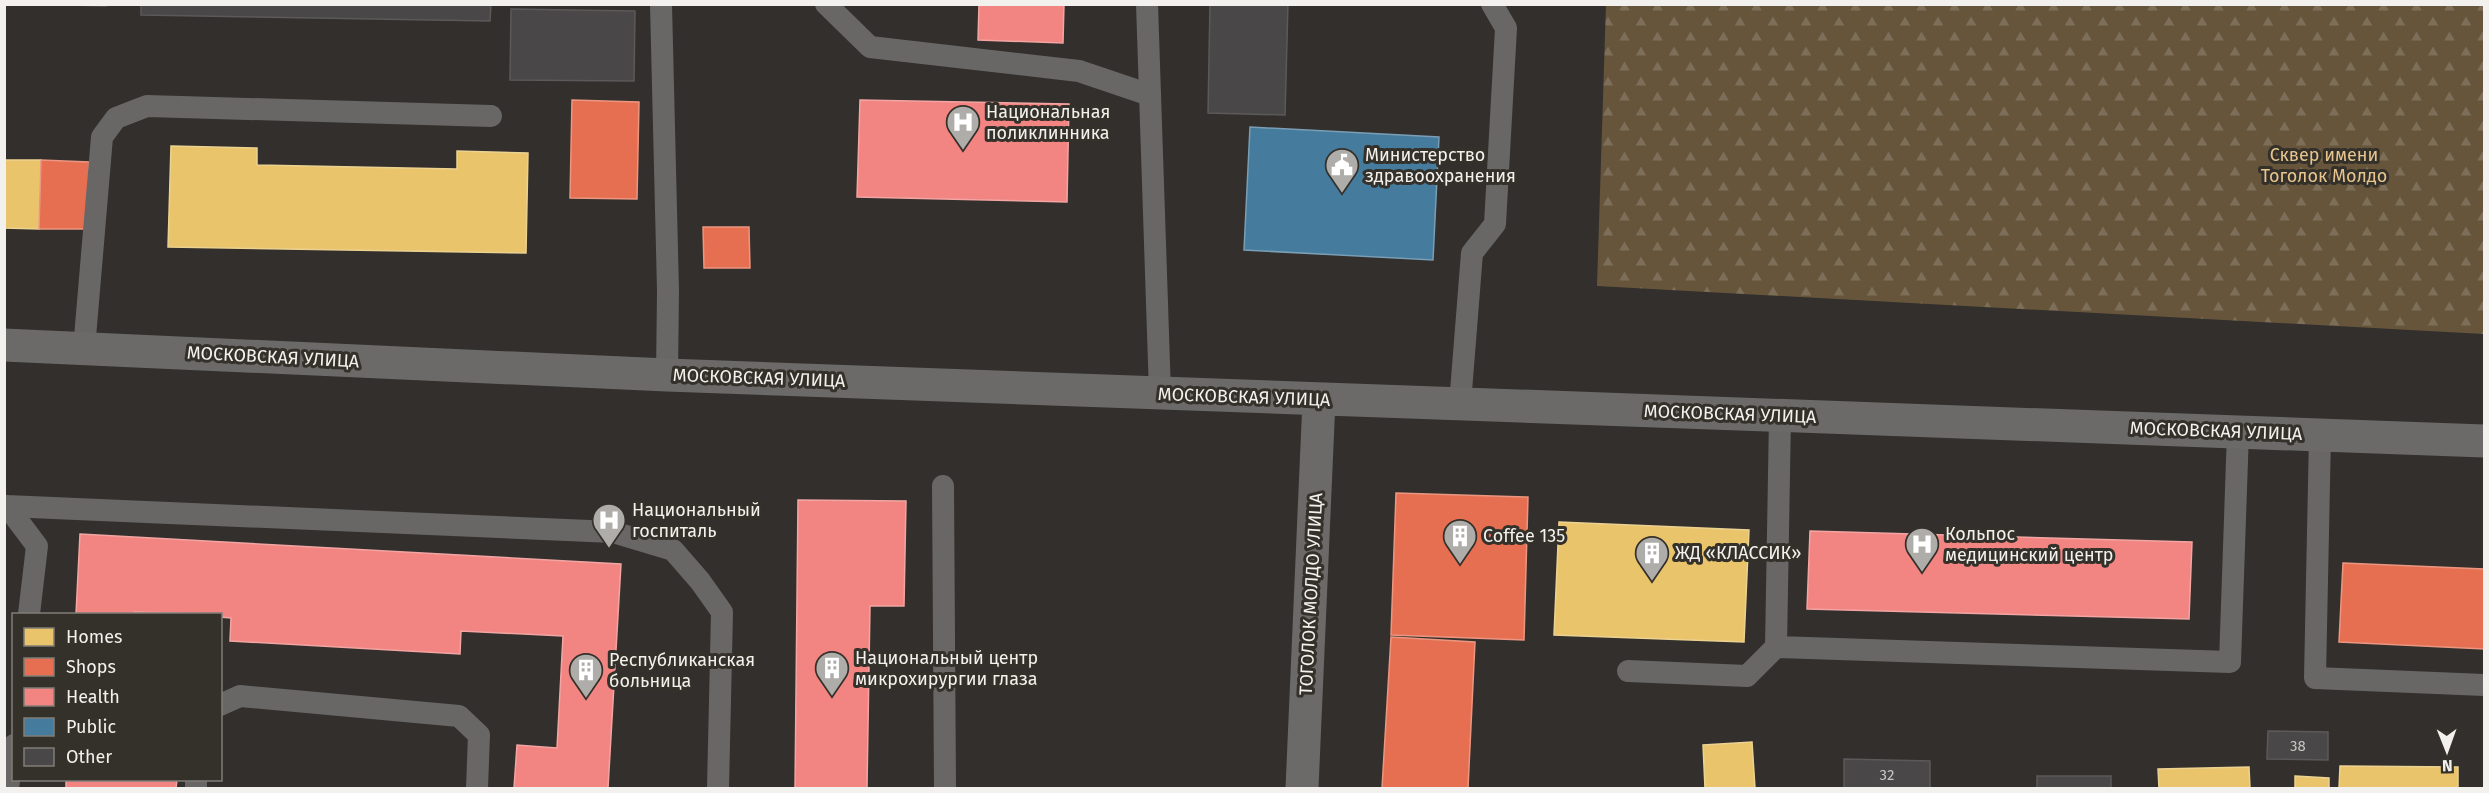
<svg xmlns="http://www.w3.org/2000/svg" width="2489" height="793" viewBox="0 0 2489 793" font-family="'Fira Sans',sans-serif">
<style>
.forest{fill:url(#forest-firs)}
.homes{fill:#e9c46a;stroke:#ecd291;stroke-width:1.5}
.shops{fill:#e76f51;stroke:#eb9680;stroke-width:1.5}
.health{fill:#f28482;stroke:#f2a5a2;stroke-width:1.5}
.public{fill:#457b9d;stroke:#799eb5;stroke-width:1.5}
.building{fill:#494747;stroke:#5c595a;stroke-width:1.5}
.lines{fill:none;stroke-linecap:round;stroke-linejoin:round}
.lane{stroke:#686766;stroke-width:22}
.secondary{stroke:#6b6a68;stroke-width:33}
.labels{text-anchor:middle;stroke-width:6;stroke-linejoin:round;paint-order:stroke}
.number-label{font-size:15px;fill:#c8c6c4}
.poi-label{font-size:18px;fill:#f3f1ed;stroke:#34302a;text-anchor:start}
.park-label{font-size:18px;fill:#e7c48e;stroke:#34302a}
.street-label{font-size:18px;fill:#f3f1ed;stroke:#34302a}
</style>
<defs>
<pattern id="forest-firs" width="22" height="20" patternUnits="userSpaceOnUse" patternTransform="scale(1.5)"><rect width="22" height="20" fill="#66553b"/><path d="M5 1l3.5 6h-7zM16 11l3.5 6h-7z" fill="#7c6e58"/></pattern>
</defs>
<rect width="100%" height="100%" fill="#322f2c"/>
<path class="forest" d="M1606 4 2484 5V334L1597 286Z"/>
<path class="homes" d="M171 146 257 148V165L457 169V151L528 153 526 253 168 247Z
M4 160H41L39 229 4 228Z
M1559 522 1749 530 1744 642 1554 635Z
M1752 742 1755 788H1705L1703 745Z
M2340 766 2458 767V788H2339Z
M2249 767 2250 788H2159L2158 769Z
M2295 776 2329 778V788H2295Z"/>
<path class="shops" d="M572 100 639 102 637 199 570 198Z
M41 160 89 162 87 229H39Z
M703 227H749L750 268H704Z
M1396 493 1528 497 1524 640 1391 635Z
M2343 563 2484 569V649L2339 642Z
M1391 637 1475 642 1468 788H1382Z"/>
<path class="health" d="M979 4H1064L1063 43 978 40Z
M860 100 1069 104 1067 202 857 197Z
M798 500 906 501 904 606H870L867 788H795Z
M1810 531 2192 542 2189 619 1807 609Z
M80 534 621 564 608 788H514L517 745 557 748 563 636 461 631 460 654 230 641 231 618 220 617V614L134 612V614H76Z
M66 780H177L176 788H66Z"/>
<path class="public" d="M1250 127 1439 137 1433 260 1244 250Z"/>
<path class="building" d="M29 4H106V6Z
M141 4H491L490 21 141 15Z
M1210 4H1288L1285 115 1208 113Z
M511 9 635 11 634 81 510 80Z
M2268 731 2328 732V760L2267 759Z
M1844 759 1930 761V788H1844Z
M2037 776H2111V788H2037Z"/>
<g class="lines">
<path class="lane" d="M661 4 668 291 667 375
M826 4 870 47 1079 71 1150 95
M1147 4 1160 393
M84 349 102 137 116 118 147 106 491 116
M1460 404 1472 253 1495 224 1506 28 1492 4
M2320 435 2315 678 2484 685
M943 486 945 788
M7 506 613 532 673 550 700 581 722 612 718 788
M7 506 37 546 29 614
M1776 647 2230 662 2238 432
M1628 671 1747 676 1776 647 1780 417
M220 705 240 696 459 716 479 735 477 788
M8 788 14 745
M196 788V780"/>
<path class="secondary" d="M4 345 667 375 2484 441
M1302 788 1319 400"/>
</g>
<defs>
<g id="hospital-pin" transform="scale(1.725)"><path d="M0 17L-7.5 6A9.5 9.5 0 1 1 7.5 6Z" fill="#afada9" stroke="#34302a"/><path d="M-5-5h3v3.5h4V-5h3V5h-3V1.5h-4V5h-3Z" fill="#fff"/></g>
<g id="civic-pin" transform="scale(1.725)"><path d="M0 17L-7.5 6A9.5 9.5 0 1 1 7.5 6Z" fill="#afada9" stroke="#34302a"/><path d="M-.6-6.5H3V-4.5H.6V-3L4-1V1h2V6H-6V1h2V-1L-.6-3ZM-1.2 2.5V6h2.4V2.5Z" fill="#fff"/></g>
<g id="building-pin" transform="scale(1.725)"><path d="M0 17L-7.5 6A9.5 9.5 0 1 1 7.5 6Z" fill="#afada9" stroke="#34302a"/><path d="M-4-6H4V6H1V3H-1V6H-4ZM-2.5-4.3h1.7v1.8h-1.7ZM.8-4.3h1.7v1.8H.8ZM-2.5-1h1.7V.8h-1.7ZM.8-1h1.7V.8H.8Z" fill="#fff"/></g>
</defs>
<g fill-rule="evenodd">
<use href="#hospital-pin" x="963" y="122"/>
<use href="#civic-pin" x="1342" y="165"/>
<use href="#hospital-pin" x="609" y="520"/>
<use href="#building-pin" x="1460" y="536"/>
<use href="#hospital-pin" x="1922" y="544"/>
<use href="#building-pin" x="1652" y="553"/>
<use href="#building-pin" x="832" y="668"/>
<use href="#building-pin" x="586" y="670"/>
</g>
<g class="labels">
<g class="number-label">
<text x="2298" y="751">38</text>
<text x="1887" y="780">32</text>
</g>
<g class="poi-label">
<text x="986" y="118">Национальная<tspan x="986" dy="21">поликлинника</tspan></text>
<text x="1365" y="161">Министерство<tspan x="1365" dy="21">здравоохранения</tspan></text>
<text x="632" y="516">Национальный<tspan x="632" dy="21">госпиталь</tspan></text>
<text x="1945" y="540">Кольпос<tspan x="1945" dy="21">медицинский центр</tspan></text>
<text x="1483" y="542">Coffee 135</text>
<text x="1675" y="559">ЖД «КЛАССИК»</text>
<text x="855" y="664">Национальный центр<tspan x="855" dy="21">микрохирургии глаза</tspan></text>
<text x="609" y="666">Республиканская<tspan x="609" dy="21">больница</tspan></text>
</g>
<g class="park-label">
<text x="2324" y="161">Сквер имени<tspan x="2324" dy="21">Тоголок Молдо</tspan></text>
</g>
<g class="street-label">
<text transform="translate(273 357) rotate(3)" y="6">МОСКОВСКАЯ УЛИЦА</text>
<text transform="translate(759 378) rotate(2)" y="6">МОСКОВСКАЯ УЛИЦА</text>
<text transform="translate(1244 397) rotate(2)" y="6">МОСКОВСКАЯ УЛИЦА</text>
<text transform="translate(1730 414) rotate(2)" y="6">МОСКОВСКАЯ УЛИЦА</text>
<text transform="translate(2216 431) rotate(2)" y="6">МОСКОВСКАЯ УЛИЦА</text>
<text transform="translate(1311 594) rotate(-87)" y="6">ТОГОЛОК МОЛДО УЛИЦА</text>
</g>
</g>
<rect width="2489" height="793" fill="none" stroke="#f3f1ed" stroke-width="12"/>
<rect x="12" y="613" width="210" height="168" fill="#34302a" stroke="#807d78" stroke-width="1.5"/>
<rect x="24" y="628" width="30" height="18" fill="#e9c46a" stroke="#807d78" stroke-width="1.5"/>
<text x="66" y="643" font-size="18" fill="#f3f1ed">Homes</text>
<rect x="24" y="658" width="30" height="18" fill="#e76f51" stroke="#807d78" stroke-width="1.5"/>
<text x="66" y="673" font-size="18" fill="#f3f1ed">Shops</text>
<rect x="24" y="688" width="30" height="18" fill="#f28482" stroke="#807d78" stroke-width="1.5"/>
<text x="66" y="703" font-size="18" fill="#f3f1ed">Health</text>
<rect x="24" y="718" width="30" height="18" fill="#457b9d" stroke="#807d78" stroke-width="1.5"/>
<text x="66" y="733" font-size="18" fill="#f3f1ed">Public</text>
<rect x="24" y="748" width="30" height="18" fill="#494747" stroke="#807d78" stroke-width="1.5"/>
<text x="66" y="763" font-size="18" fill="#f3f1ed">Other</text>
<g transform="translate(2447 751) rotate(179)" stroke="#34302a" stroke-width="4.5" paint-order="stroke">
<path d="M0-4.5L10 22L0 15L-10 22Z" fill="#f3f1ed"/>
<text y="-9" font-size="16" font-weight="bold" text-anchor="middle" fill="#f3f1ed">N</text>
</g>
</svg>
